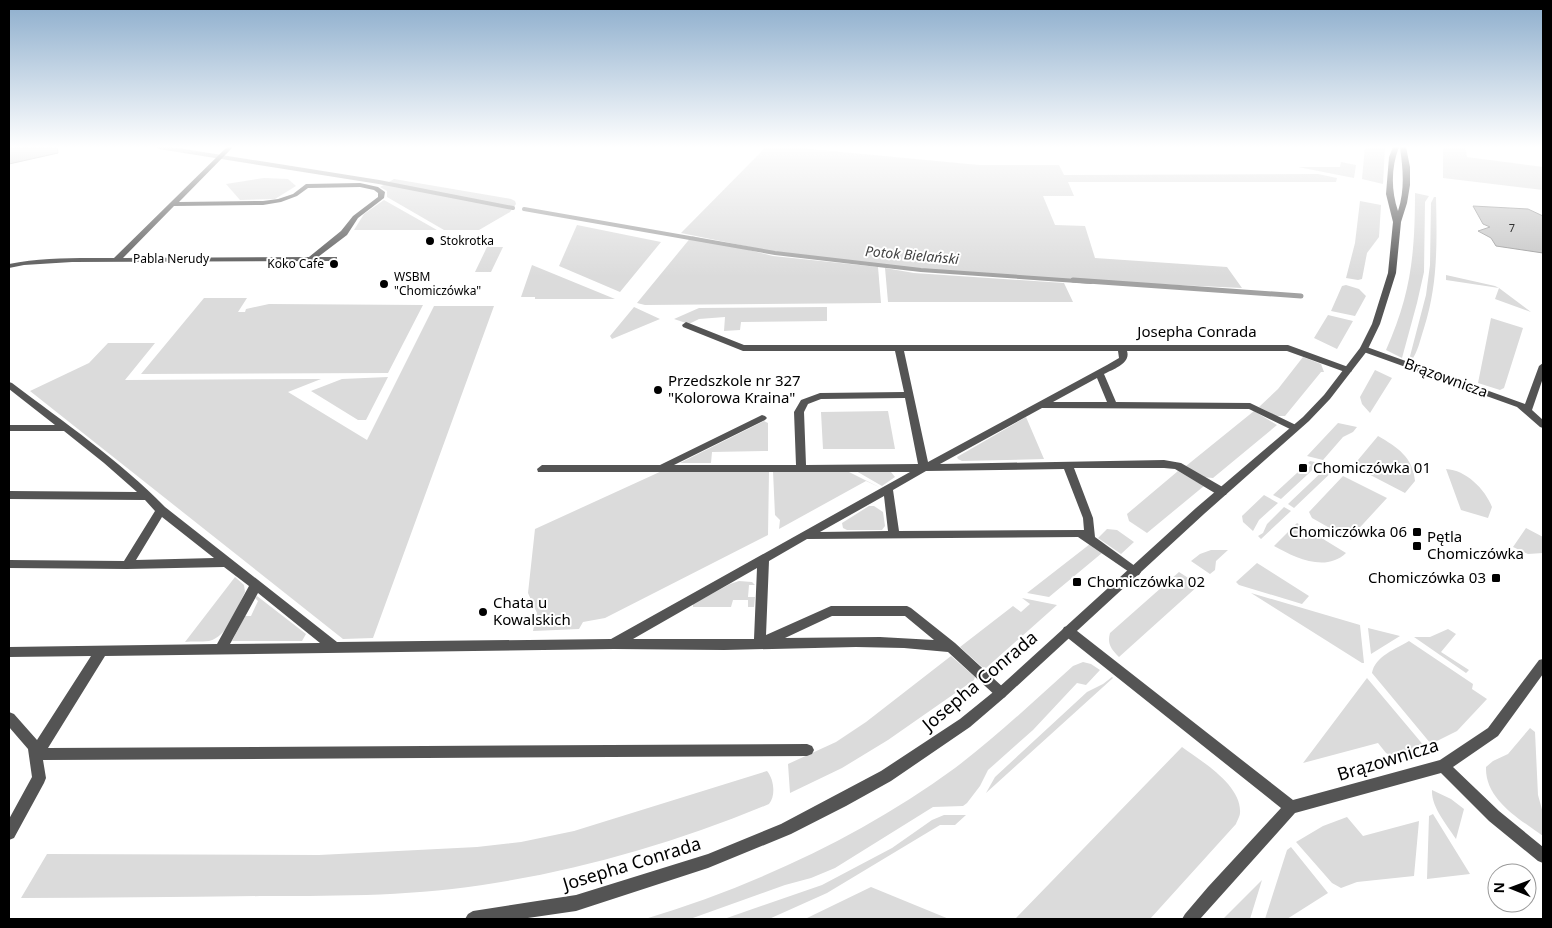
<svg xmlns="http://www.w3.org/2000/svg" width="1552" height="928" viewBox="0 0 1552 928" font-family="'Noto Sans',sans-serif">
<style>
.green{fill:#dbdbdb}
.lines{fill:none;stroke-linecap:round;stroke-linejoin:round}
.stream-far1{stroke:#a2a2a2;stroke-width:4}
.stream{stroke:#a2a2a2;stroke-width:5}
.building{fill:#c4c4c4;stroke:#989898}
.minor{fill:#545454;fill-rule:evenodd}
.tertiary{fill:#545454;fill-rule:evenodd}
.poi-dot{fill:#000;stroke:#fff;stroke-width:2}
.labels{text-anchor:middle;stroke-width:4;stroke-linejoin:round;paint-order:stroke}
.far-number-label{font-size:11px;fill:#313131}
.far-poi-label{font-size:12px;fill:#000;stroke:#fff;text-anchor:start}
.far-street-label{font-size:12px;fill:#000;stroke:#fff}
.far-water-label{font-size:14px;font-style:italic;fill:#434343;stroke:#fff}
.street-label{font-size:15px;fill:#000;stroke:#fff}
.poi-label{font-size:15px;fill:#000;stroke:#fff;text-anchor:start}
.near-street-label{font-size:18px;fill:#000;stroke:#fff}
</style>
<rect width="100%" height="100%" fill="#fff"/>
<path class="green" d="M766 147H789L979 165H1059L1064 175 1318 174 1337 178 1336 182H1068L1074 196H1043L1055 225 1085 226 1095 258 1227 267 1242 288 1069 280 937 271 770 251 681 233Z
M1365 147H1385L1383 184 1362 179Z
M1443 147H1465L1467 157 1543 167V190L1443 178Z
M1341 162 1356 165 1354 178 1298 167H1340Z
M264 178 288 179 296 186 275 199 240 200 226 184Z
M394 179 511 199 515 201 516 204 510 212 479 230H444L387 197V191L380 187Z
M1415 193 1429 196 1425 202 1424 272 1417 303 1402 358 1386 350C1411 294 1415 254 1415 193Z
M1434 197H1436C1437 243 1438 285 1424 328 1420 340 1418 352 1411 361L1409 360 1426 295 1430 265 1431 203Z
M384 200 437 230H354L364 214Z
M1360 201 1381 205 1379 237 1367 253 1362 279 1358 280 1346 278 1355 243Z
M577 225 661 242 620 292 559 266Z
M692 236 773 256 878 267 881 303 645 305 637 303Z
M487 247H503L491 272H475Z
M532 265 615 299H535V297H521Z
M885 268 914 273 1064 283 1073 302H888Z
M1446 275 1495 286 1499 288 1531 312 1495 299 1499 288 1446 280Z
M1346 285 1359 289 1366 296 1355 316 1331 311 1342 286Z
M204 298H247L238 312H245L246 309 269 304 423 305 388 373 141 374Z
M434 306H494L373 638 343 639 30 391 89 363 108 343H155L125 380 321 379 288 392 367 440Z
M634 307 660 319 612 339 610 336Z
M827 307V321L741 322 740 330 724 331 725 317 699 319 689 324 674 319 699 308Z
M1328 315 1353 321 1337 349 1314 338Z
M1491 318 1523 328 1504 388 1500 390 1478 383Z
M1303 357 1321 364 1324 372H1321L1285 416H1276L1259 407 1278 389Z
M1375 370 1392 378 1370 413 1362 404 1360 397Z
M388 377 366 420H358L311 391 342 379Z
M888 411 895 449H823L821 412Z
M1254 411 1277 425 1213 478 1202 477 1186 466Z
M1026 417 1044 459 962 461 958 459 957 457Z
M764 421 768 423V451L712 452 711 463H680Z
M1338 423 1357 427 1353 432 1343 437 1323 460 1307 456Z
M1378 436C1397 447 1413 457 1415 481L1405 493 1353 466Z
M1310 461 1320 463 1281 499 1273 495 1298 472 1302 474 1311 465 1308 463Z
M1329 465 1337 467 1294 508 1288 504Z
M1446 469C1466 470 1485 489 1492 507L1488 518 1461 510Z
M664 470 769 471 768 535 605 618 583 622 579 629 533 631 537 613 528 593 535 529Z
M845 470 881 488 866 481 779 529 780 520 775 515 773 471Z
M856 471 891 472 895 477 882 486Z
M1178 471 1204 486 1147 533 1129 521 1127 514Z
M1343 476 1387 498 1352 536 1351 540 1312 518 1309 512Z
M1264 495 1278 503 1259 520 1253 531 1243 522 1242 516Z
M869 506H874L883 512 885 526 882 530H847L843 528 842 523Z
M1284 507 1291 511 1261 539 1258 536 1263 533 1267 524Z
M1297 523 1346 553C1325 573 1294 557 1274 546Z
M1526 528 1543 537V553L1528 554 1513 547Z
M1107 529 1117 530 1134 542 1121 554 1098 538Z
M1090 544 1102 553 1049 597 1027 593Z
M1211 550H1228L1216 561 1215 570 1210 574 1191 561 1200 554Z
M1257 563 1309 596 1302 604 1239 585 1236 582Z
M1179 572 1199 585 1119 657C1111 649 1107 644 1110 633Z
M235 577 244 585 245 592C237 607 228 637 209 641 201 642 192 641 185 642Z
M739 581 752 582 755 585H749L748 597H755L754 607H748V600H733L731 607H693V604L730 584Z
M1251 593 1360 625 1364 663H1362Z
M257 596 306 634 302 641H232L245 616H251L258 601 255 598Z
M1022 598 1057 605 986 668 982 667 960 647 1013 606 1021 612 1030 604Z
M1368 628 1400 636 1371 654Z
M1448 629 1456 634 1441 652 1469 670 1466 673 1414 637H1430Z
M1409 641 1473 684 1472 689 1487 699 1457 731 1431 744 1372 673C1375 656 1396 649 1409 641Z
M951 656 975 677 974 680 888 740 842 768 790 793 788 764 836 742 866 722Z
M1083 662 1091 664 1100 670 1086 685 1077 683 1033 730 988 770 980 786 967 803 963 806 933 807 835 868 811 878 785 885 690 919H645C754 886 862 836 955 768 996 737 1034 701 1073 666Z
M1112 677 1113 678 986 793 995 777 1087 692 1103 684Z
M1367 678 1425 747 1392 756 1386 753 1378 743 1303 763Z
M1530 728 1535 732 1538 795 1543 813V836C1520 819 1485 800 1486 767L1493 761 1508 754Z
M1182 747C1201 761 1242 785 1240 813 1240 816 1237 821 1236 824L1150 919 1016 918Z
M767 771C774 779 776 796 769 804 680 841 589 868 495 883 419 896 342 896 266 896 184 897 103 898 21 898L47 854 319 855 477 847 521 842 574 831Z
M1432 790 1451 799 1464 809 1456 839C1447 825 1431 807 1432 790Z
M1433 814 1470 874 1427 879 1429 816Z
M944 815H966L955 825H940L827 893 769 919H724L822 885 892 848 932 820Z
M1347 817 1363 836 1419 821 1414 876 1357 882 1341 888 1332 883 1296 842 1323 826Z
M1291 847 1328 893 1287 919H1265L1287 850Z
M1262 880 1250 919H1223Z
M871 887 949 919H805Z"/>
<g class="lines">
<path class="stream-far1" d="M159 147 379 182 513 208
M524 209 775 253 921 270 1091 282"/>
<path class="stream" d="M1073 280 1301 296"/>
</g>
<path class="building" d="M9 147H57L58 153 9 164Z
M1473 206 1528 209 1543 216V253L1496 246 1491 238 1478 231 1490 227 1483 224Z"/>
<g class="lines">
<path class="minor" d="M227 147H233L179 202 263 201 278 199 293 194 306 184 360 183 378 187 385 192 384 198 358 218 347 235 318 257H337V261H334L72 262 24 265 9 268V264C43 257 79 258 114 258ZM360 187 374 190 378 193V197L353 216 341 231 309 257 123 258 174 206 263 205 281 202 297 196 308 188Z
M686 322 744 345H1288L1351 368 1352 370 1351 372H1345L1287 351H1127C1131 363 1114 369 1104 374L1116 402 1250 403 1298 426 1300 428 1295 431 1292 430 1249 409 1042 408 940 464 1164 460 1181 463 1226 489 1227 492 1226 495H1218L1175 469 1164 468H1074L1093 518 1095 537 1139 569 1141 572 1139 575 1135 576 1078 537 807 539 769 561 766 635 831 606H907L911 608 955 643 1005 689 1007 693 1005 697 1001 699 997 697 948 652 904 648 856 647 724 650 614 649 105 656 48 748 807 744 812 746 814 750 812 754 807 756 43 760 46 778 44 783 14 838 9 840V819L32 777 28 749 9 727V712L14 714 37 740 91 656 9 657V647L217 644 249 586 224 567 127 569 9 568V560L124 561 155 511 145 500 9 499V491L137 492 104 463 64 431H9V425H55L9 389V382L12 383C65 423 119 460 165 507L337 642 611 639 910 472H538L537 469 542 465H660L762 415 765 416 767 418 765 420 674 465H796L794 412 801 400 820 393 904 392 895 351H743L683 327 682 325ZM904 351H1118L1119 358 1107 365 928 462ZM1097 378 1107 402H1053ZM905 398 918 464 806 465 804 412 808 404 821 399ZM1064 469 1083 518 1084 530 899 531 893 490 926 471ZM884 496 888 531 820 532ZM162 517 214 558 136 560ZM757 568 754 639H633ZM258 593 320 643 230 644ZM832 616H905L934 640 880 637 785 638Z
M1364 346 1525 404 1539 366 1543 363V378L1532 410 1543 420V428L1540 427 1517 407 1361 351 1360 349 1361 347Z
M1068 626 1072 627 1293 800 1440 760 1488 728 1539 660 1543 659V674L1498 736 1453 767 1499 811 1543 847V863L1538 861 1489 821 1441 773 1295 813 1200 919H1182L1185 914 1208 887 1281 808 1064 635 1062 631 1064 627Z"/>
<path class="tertiary" d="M1393 147H1399C1391 167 1391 191 1398 211 1405 189 1403 170 1400 147H1406L1410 167V185L1407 203 1401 222 1396 273 1380 324 1367 351 1330 399 1309 421 1204 514 1005 697 970 727 891 781 846 806 791 834 708 868 576 911 521 919H465L468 914 473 911 576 895 708 854 781 824 881 771 960 719 997 689 1196 508 1303 417 1324 395 1360 348 1372 324 1388 273 1393 222 1386 194 1389 157Z"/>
</g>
<linearGradient id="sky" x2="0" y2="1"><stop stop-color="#8cadcc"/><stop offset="0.53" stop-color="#fff"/><stop offset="1" stop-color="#fff" stop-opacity="0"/></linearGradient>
<rect width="1552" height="277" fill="url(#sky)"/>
<g class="poi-dot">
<circle cx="430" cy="241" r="5"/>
<circle cx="334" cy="264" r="5"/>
<circle cx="384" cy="284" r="5"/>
<circle cx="658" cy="390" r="5"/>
<rect x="1298" y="463" width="10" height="10" rx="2.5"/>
<rect x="1412" y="527" width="10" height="10" rx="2.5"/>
<rect x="1412" y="541" width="10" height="10" rx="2.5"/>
<rect x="1491" y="573" width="10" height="10" rx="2.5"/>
<rect x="1072" y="577" width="10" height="10" rx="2.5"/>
<circle cx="483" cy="612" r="5"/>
</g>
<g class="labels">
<g class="far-number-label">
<text x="1512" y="232">7</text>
</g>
<g class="far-poi-label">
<text x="440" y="245">Stokrotka</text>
<text x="324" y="268" text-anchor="end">Koko Cafe</text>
<text x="394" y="281">WSBM<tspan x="394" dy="14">"Chomiczówka"</tspan></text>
</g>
<g class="far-street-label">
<text x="171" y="263">Pabla Nerudy</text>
</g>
<g class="far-water-label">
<text transform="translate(912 255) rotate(5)" y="5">Potok Bielański</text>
</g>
<g class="street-label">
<text x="1197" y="337">Josepha Conrada</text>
<text transform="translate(1446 378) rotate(20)" y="5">Brązownicza</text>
</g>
<g class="poi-label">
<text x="668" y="386">Przedszkole nr 327<tspan x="668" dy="17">"Kolorowa Kraina"</tspan></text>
<text x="1313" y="473">Chomiczówka 01</text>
<text x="1407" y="537" text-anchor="end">Chomiczówka 06</text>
<text x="1427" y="542">Pętla<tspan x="1427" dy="17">Chomiczówka</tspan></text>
<text x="1486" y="583" text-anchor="end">Chomiczówka 03</text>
<text x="1087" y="587">Chomiczówka 02</text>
<text x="493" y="608">Chata u<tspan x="493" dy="17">Kowalskich</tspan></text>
</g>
<g class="near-street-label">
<text transform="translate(980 681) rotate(-40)" y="6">Josepha Conrada</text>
<text transform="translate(1388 760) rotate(-17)" y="6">Brązownicza</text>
<text transform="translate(632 864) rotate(-17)" y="6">Josepha Conrada</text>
</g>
</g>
<rect width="1552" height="928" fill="none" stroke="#000000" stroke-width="20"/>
<g transform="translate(1512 888) rotate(271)"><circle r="24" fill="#ffffff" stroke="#999999"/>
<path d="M0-4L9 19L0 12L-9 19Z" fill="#000000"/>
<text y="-8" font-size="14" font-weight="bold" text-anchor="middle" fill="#000000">N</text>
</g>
</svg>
